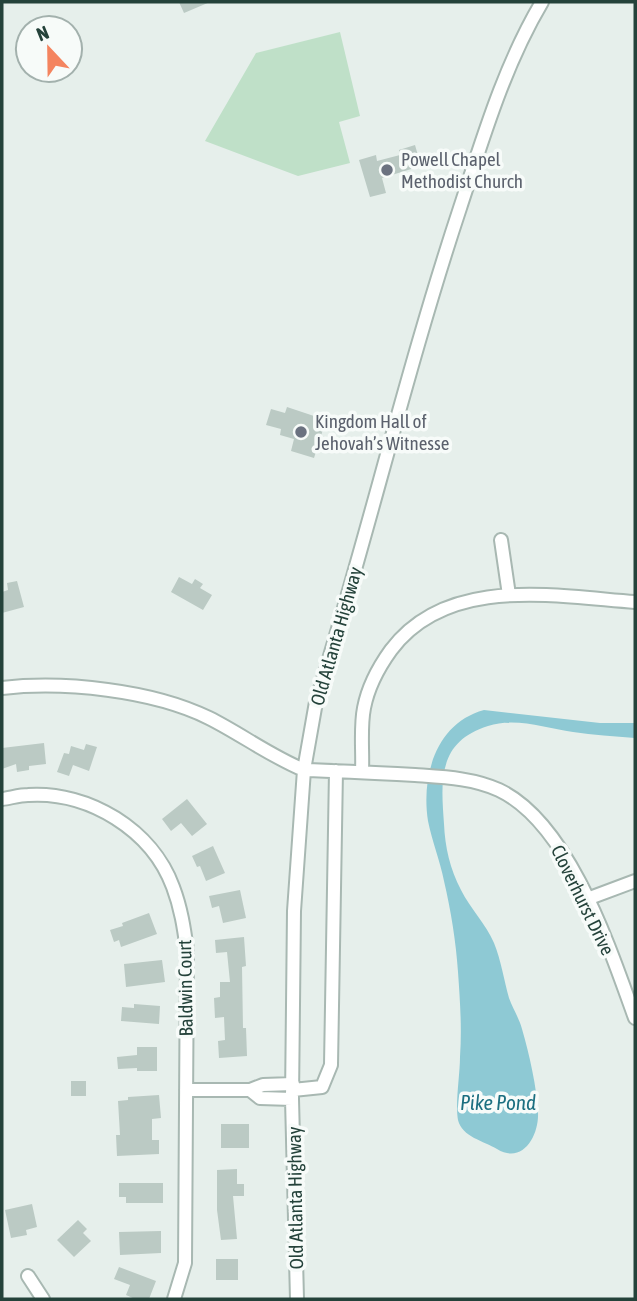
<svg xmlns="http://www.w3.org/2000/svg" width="637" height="1301" viewBox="0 0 637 1301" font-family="'Asap Condensed',sans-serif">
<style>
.green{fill:#bfe0c8}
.water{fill:#8ec9d4}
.building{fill:#bbcac4}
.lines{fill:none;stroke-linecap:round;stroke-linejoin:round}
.minor-casing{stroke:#a8b8b2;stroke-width:16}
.minor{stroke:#fff;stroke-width:12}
.worship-dot{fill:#6b7280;stroke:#f7fbf9;stroke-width:2.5}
.labels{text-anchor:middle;stroke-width:7;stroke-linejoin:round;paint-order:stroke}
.worship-label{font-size:19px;fill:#5b616d;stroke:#f7fbf9;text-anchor:start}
.street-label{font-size:19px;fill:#24423a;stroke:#f7fbf9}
.water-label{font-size:21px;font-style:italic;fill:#1c6f80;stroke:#f7fbf9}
</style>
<rect width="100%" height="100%" fill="#e6efeb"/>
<path class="green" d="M340 32 360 116 339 122 350 163 298 176 205 141 256 53Z"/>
<path class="water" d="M484 710 600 723H635V738C614 736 593 735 573 732 545 728 516 717 488 726 437 742 441 781 444 824 445 847 450 869 461 890 470 908 486 924 494 943 501 960 504 980 509 998 513 1009 519 1018 522 1029 529 1053 537 1088 538 1113 539 1135 523 1165 497 1149 484 1141 462 1137 458 1120 455 1103 460 1075 460 1057 462 1028 460 1000 458 972 456 942 451 911 444 881 440 861 432 841 428 821 421 776 436 723 484 710Z"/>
<path class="building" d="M179 2H210L184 13Z
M415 145 421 166 382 178 386 193 370 197 359 160 376 155 377 161 400 155 399 150Z
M287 407 326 420 314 458 291 451 294 439 280 435 281 429 266 425 271 409 285 413Z
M179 577 192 584 195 579 203 584 200 588 212 595 203 610 171 592Z
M17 581 24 607 2 613V592L8 590 7 583Z
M44 743 46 764 29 766V770L17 772 16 764 2 769V748Z
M86 744 97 747 89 771 73 765 69 776 57 772 64 753 69 754 71 746 84 750Z
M187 799 207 824 192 836 181 823 171 831 162 819Z
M213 846 225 873 206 881 200 866 197 867 192 856Z
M240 890 246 918 223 923 219 906 212 908 209 896Z
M149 913 157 934 121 947 119 940 114 942 110 930 123 926 122 923Z
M244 937 246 966 242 967 243 1028H246L247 1056 219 1058 218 1041 225 1040 224 1017 215 1018 214 998 220 997V982H230L227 952 216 953 215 940Z
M162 960 165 982 126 987 124 964Z
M134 1004 160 1006 159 1024 121 1021 122 1007 134 1008Z
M137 1047H157V1071H137V1068L118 1069 117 1057 137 1055Z
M71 1081H86V1096H71Z
M159 1095 161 1118 152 1119V1140H159V1154L117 1156 116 1135H120L118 1101 128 1100V1097Z
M221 1124H249V1148H221Z
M237 1169V1184H244V1196H233L237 1239 221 1240 217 1210V1170Z
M119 1183H163V1203H126V1197H119Z
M32 1204 37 1227 26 1230 27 1235 11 1238 5 1210Z
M78 1220 87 1229 83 1233 91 1241 74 1257 57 1240Z
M161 1231V1253L120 1255 119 1232Z
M216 1259H238V1280H216Z
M119 1267 156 1281 149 1299H135L126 1295 130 1285 114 1279Z"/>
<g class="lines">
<g class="minor-casing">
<path id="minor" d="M501 540 509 595
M2 688C64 681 152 690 209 718 241 734 270 756 304 770 341 771 378 773 415 775 443 777 473 778 499 790 569 823 610 949 635 1018
M362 772C363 751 360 728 364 708 368 687 378 668 391 650 447 575 554 596 635 602
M2 799C10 798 20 795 28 795 89 791 152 830 173 887 181 908 184 928 187 950L185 1263 174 1299
M587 899 635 881
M186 1090H250L263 1085 293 1084
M250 1090 260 1098 292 1099
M293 1090 322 1087 331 1065 336 771
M28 1276 43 1299
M297 1299 292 1099 294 911 304 770 316 702C367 539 406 371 460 208 483 138 504 66 542 2"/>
</g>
<use href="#minor" class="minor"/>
</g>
<g class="worship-dot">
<circle cx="387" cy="170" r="7"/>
<circle cx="301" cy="432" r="7"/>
</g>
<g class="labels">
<g class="worship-label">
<text x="401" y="166">Powell Chapel<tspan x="401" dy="22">Methodist Church</tspan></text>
<text x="315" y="428">Kingdom Hall of<tspan x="315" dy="22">Jehovah’s Witnesse</tspan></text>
</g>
<g class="street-label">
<text transform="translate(336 636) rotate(-74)" y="7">Old Atlanta Highway</text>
<text transform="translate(583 900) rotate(64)" y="7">Cloverhurst Drive</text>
<text transform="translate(185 988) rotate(-91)" y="7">Baldwin Court</text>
<text transform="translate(295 1198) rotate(-91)" y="7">Old Atlanta Highway</text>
</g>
<g class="water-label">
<text x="498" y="1110">Pike Pond</text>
</g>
</g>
<rect width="637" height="1301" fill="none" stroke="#24423a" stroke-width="7"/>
<g transform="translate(49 49) rotate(338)"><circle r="33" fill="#f7fbf9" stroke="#a3b1ad" stroke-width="2"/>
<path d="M0-5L12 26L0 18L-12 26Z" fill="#f4845f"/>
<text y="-10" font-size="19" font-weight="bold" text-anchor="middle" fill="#24423a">N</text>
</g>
</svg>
